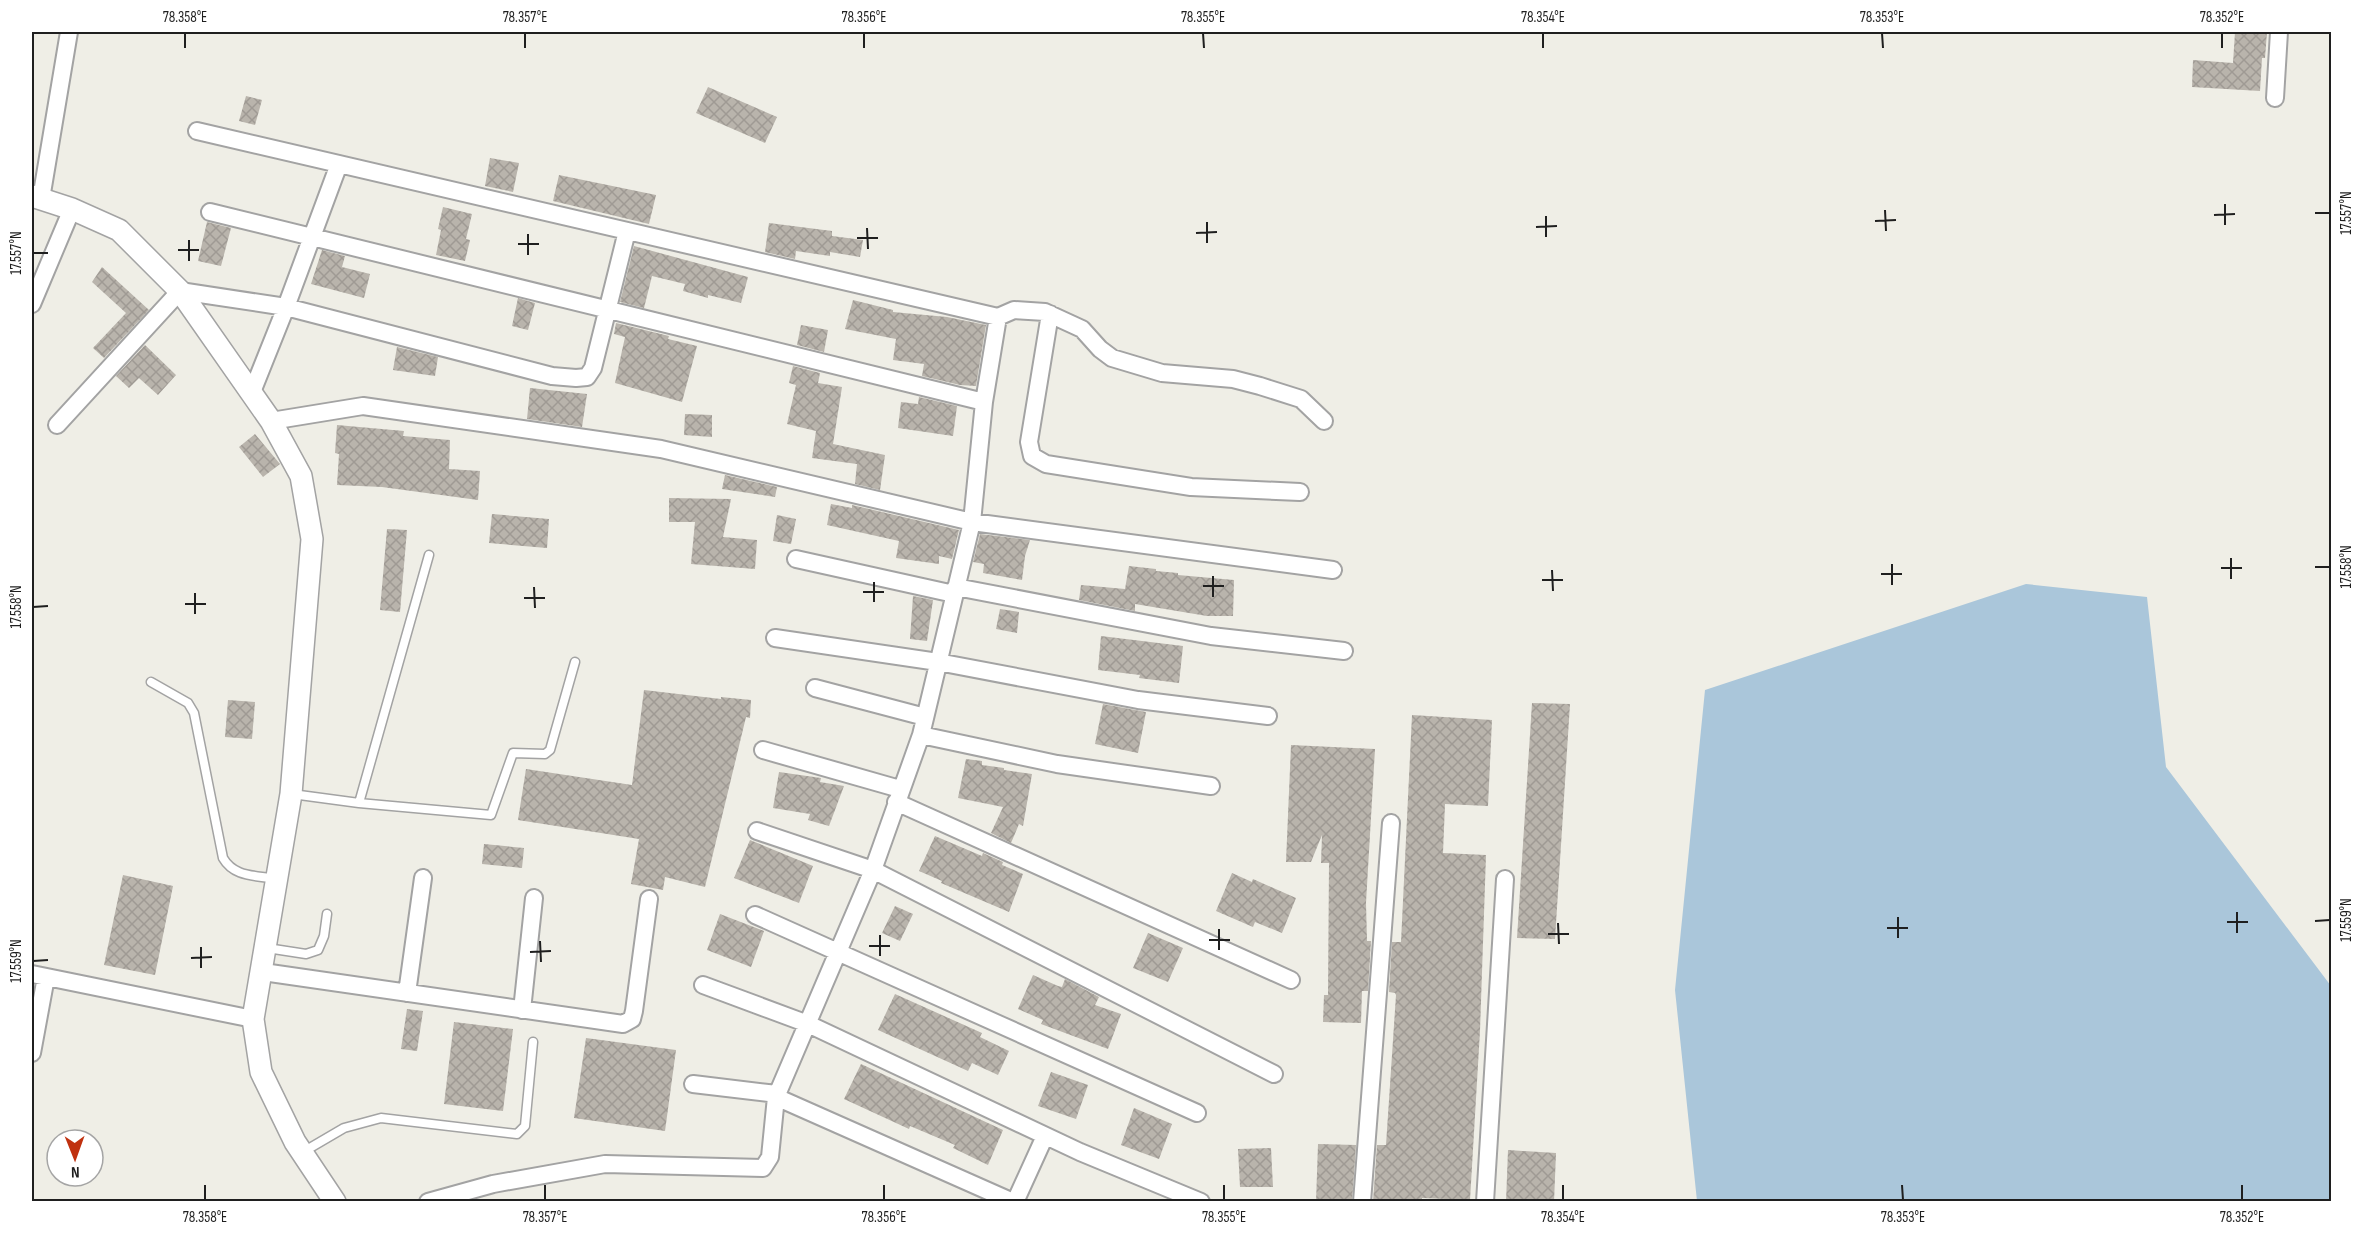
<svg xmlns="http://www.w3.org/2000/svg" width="2363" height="1233" viewBox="0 0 2363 1233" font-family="'Sofia Sans Condensed',sans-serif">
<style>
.water{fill:#aac6da}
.building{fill:url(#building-cross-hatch)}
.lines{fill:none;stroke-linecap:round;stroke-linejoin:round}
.service-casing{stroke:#a3a3a3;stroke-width:11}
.minor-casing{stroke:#a3a3a3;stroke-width:20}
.tertiary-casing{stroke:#a3a3a3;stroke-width:24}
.service{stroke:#fff;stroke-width:8}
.minor{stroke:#fff;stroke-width:16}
.tertiary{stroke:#fff;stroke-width:21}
.ticks{fill:none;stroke:#1f1f1f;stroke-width:2}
.neatline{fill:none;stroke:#1f1f1f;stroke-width:2}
.ticks-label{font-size:15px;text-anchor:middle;fill:#1f1f1f}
</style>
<defs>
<pattern id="building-cross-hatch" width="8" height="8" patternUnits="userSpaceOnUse" patternTransform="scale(1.5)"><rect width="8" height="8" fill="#b9b4ac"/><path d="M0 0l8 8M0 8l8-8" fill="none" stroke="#9f9a94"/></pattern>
</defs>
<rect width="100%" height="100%" fill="#efeee6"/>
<path class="water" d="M2026 584 2147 597 2166 767 2331 986V1201H1697L1675 990 1705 690Z"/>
<path class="building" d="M2235 32H2267L2265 58H2262L2260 91 2192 87 2193 60 2233 63Z
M708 87 777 117 765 143 696 113Z
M246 96 262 100 255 125 239 121Z
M490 158 519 163 513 192 485 186Z
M559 175 656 195 649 224 553 201Z
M443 207 472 214 466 239 470 240 465 261 436 255 441 230 438 229Z
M207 222 231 228 221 266 198 261Z
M769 223 832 231V236L863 240 860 257 830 252V256L796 251 795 259 765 252Z
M634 246 748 277 741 303 708 295V298L683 291 685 284 652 276 644 308 620 302Z
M322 250 345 256 342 267 370 274 364 298 311 284Z
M102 267 149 310 104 358 93 348 126 313 92 282Z
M518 298 535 303 528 330 512 326Z
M853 300 893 310V312L947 317 986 325 976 386 960 385 922 376 924 364 893 360 896 339 845 329Z
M616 323 669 336 668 339 697 346 682 402 615 383 625 337 614 334Z
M801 325 828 330 824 352 797 345Z
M145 345 176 375 158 395 139 378 129 388 116 376Z
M397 347 438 357 435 376 393 370Z
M793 366 820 373 818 383 842 387 833 444 885 455 880 490 855 484 857 464 812 458 816 431 787 424 796 385 789 383Z
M530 388 587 394 582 427 527 419Z
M919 397 957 406 953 436 898 428 901 402 918 404Z
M685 414 712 415V437L684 435Z
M337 425 404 431 403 436 450 440 449 469 480 471 478 500 382 487 337 485 339 454 335 453Z
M255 434 280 464 263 477 239 447Z
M725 475 777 487 775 497 722 489Z
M669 498 731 499 723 537 757 540 755 569 691 564 695 522H669Z
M831 504 852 508V505L959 530 952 559 939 556V564L896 558 899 541 827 525Z
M492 514 549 519 547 548 489 543Z
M777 515 796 519 791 544 773 541Z
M387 529 407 530 400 612 380 610Z
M980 534 1030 540 1025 556 1022 580 983 573 984 564 973 562Z
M1129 566 1156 569V571L1178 573V575L1234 580 1233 616H1207L1135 604V611L1079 600 1081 585 1125 589Z
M913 596 933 600 927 641 910 639Z
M1000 609 1019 612 1017 633 996 629Z
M1101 636 1183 646 1179 683 1139 678 1140 675 1098 670Z
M644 690 721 699V697L751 700 750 718 746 717 705 887 665 877 663 890 631 884 639 839 518 820 526 769 632 785Z
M228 700 255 702 252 739 225 737Z
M1532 703 1570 704 1555 939 1517 938Z
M1103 704 1146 712 1138 753 1095 744Z
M1412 715 1492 720 1488 806 1445 804 1443 853 1486 855 1480 1031 1470 1200 1422 1198V1202H1373L1377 1145H1386L1396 995 1395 993 1389 992 1392 942H1401Z
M1291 745 1375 749 1366 903 1367 941H1371L1368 991H1362L1361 1023 1323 1022 1324 995H1328L1329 863H1321L1322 835 1311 862H1286Z
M966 759 982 761V765L1004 768V770L1032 774 1023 826 1019 824 1011 843 991 833 1003 807 958 798Z
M779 772 821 778 820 782 844 786 829 826 808 820 810 814 773 808Z
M935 836 982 856 983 853 1003 862 1002 865 1023 874 1009 912 941 883 942 881 919 871Z
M750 840 813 866 799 903 734 878Z
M484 844 524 848 522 868 482 864Z
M1232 873 1252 882 1253 879 1296 898 1282 933 1255 922 1253 927 1216 911Z
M123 875 173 886 155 975 104 965Z
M895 906 913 914 900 941 882 933Z
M720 914 764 931 751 967 707 950Z
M1148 933 1183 948 1168 982 1133 968Z
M1033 975 1058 986 1062 987 1065 979 1099 997 1095 1005 1121 1014 1108 1049 1041 1024 1043 1020 1018 1009Z
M895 994 982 1033 980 1037 1009 1051 998 1075 972 1063 968 1071 878 1030Z
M407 1009 423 1011 417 1051 401 1049Z
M454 1022 513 1029 503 1111 444 1104Z
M586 1038 676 1050 665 1131 574 1118Z
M861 1064 1003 1130 988 1165 953 1148 955 1145 910 1126 909 1129 844 1099Z
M1051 1072 1088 1085 1076 1119 1038 1106Z
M1134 1108 1172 1124 1159 1159 1121 1145Z
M1318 1144 1356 1145 1352 1202H1316Z
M1271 1148 1273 1187H1240L1238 1149Z
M1508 1150 1556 1153 1554 1202H1506Z"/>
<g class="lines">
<g class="service-casing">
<path id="service" d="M151 682 188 703 194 713 223 858C234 877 254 875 275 879
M292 794 359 803 429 555
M359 803 491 815 513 753 545 754 550 750 575 662
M267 948 306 954 318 950 324 936 327 914
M303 1152 344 1128 381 1118 517 1134 525 1126 533 1042"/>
</g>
<g class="minor-casing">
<path id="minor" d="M2275 98 2279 32
M197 131 998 317 1014 310 1045 312 1082 329 1100 349 1112 358 1162 373 1233 379 1260 386 1301 399 1324 421
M41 199 69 32
M210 212 984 402
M32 304 72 209
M1050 314 1029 442 1032 456 1046 464 1191 487 1300 492
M252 392 286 307 339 164
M271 421 363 406 661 449 972 522 1333 570
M57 425 180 291 286 307 552 376 576 378 587 377 593 368 627 231
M796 559 954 594
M956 587 1211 636 1344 651
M775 638 938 662 1138 700 1268 716
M815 688 925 717
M921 735 1057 764 1211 786
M763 750 900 789
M896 802 1291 980
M757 831 873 870 1274 1074
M755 915 1197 1113
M263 972 623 1024 632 1019 634 1011 649 899
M32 974 253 1019
M703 985 808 1024 1080 1152 1201 1202
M407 993 423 878
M522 1010 534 898
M32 1053 46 977
M693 1084 777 1094
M776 1097 1013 1202
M428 1202 493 1184 605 1164 763 1168 770 1157 776 1097 873 870 921 735 972 522 984 402 998 317
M1015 1202 1045 1136
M1362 1202 1391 823
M1485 1202 1505 879"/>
</g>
<g class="tertiary-casing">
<path id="tertiary" d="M32 196 72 209 119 230 180 291 271 421 301 476 312 539 291 794 253 1019 261 1072 295 1142 335 1202"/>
</g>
<use href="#service" class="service"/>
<use href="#minor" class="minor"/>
<use href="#tertiary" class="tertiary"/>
</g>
<path class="ticks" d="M185 33V48M525 33V48M864 33V48M1203 33 1204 48M1543 33V48M1882 33 1883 48M2222 33V48M2225 204V225M1885 210 1886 231M2315 213H2330M2214 215 2235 214M1546 216V237M1875 221 1896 220M1207 222V243M1536 227 1557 226M867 228 868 249M1196 233 1217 232M528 234V255M857 238H878M189 240V261M518 244H539M178 250H199M33 253H48M2231 558V579M1892 564V585M2315 567H2330M2221 568H2242M1552 570 1553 591M1881 574H1902M1213 576V597M1542 580H1563M874 582V602M1203 586H1224M534 587 535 608M863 592H884M195 593V614M524 598H545M185 604H206M33 607 48 606M2237 912V933M1898 917V938M2315 921 2330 920M2227 922H2248M1558 923 1559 944M1887 928H1908M1219 929V950M1548 934H1569M880 935V956M1209 940H1230M540 941 541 962M869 946H890M201 947V968M530 952 551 951M191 958 212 957M33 961 48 960M205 1185V1200M545 1185V1200M884 1185V1200M1224 1185V1200M1563 1185V1200M1902 1185 1903 1200M2242 1185V1200"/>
<rect width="2363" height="1233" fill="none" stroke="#ffffff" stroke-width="66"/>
<g transform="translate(75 1158) rotate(179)"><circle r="28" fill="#ffffff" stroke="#a5a5a5" stroke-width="1.5"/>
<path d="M0-4.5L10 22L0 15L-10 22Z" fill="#c0310f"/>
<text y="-9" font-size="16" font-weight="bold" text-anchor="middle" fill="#1f1f1f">N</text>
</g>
<rect x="33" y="33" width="2297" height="1167" class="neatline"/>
<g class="ticks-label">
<text x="185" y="22">78.358°E</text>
<text x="525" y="22">78.357°E</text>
<text x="864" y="22">78.356°E</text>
<text x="1203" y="22">78.355°E</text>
<text x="1543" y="22">78.354°E</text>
<text x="1882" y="22">78.353°E</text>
<text x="2222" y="22">78.352°E</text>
<text transform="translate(2346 213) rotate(-90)" y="5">17.557°N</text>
<text transform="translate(16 253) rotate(-90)" y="5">17.557°N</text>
<text transform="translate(2346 567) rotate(-90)" y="5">17.558°N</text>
<text transform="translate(16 607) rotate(-90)" y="5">17.558°N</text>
<text transform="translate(2346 920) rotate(-90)" y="5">17.559°N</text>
<text transform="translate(16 961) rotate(-90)" y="5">17.559°N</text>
<text x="205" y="1222">78.358°E</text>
<text x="545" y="1222">78.357°E</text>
<text x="884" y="1222">78.356°E</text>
<text x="1224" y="1222">78.355°E</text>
<text x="1563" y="1222">78.354°E</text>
<text x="1903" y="1222">78.353°E</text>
<text x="2242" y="1222">78.352°E</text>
</g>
</svg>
